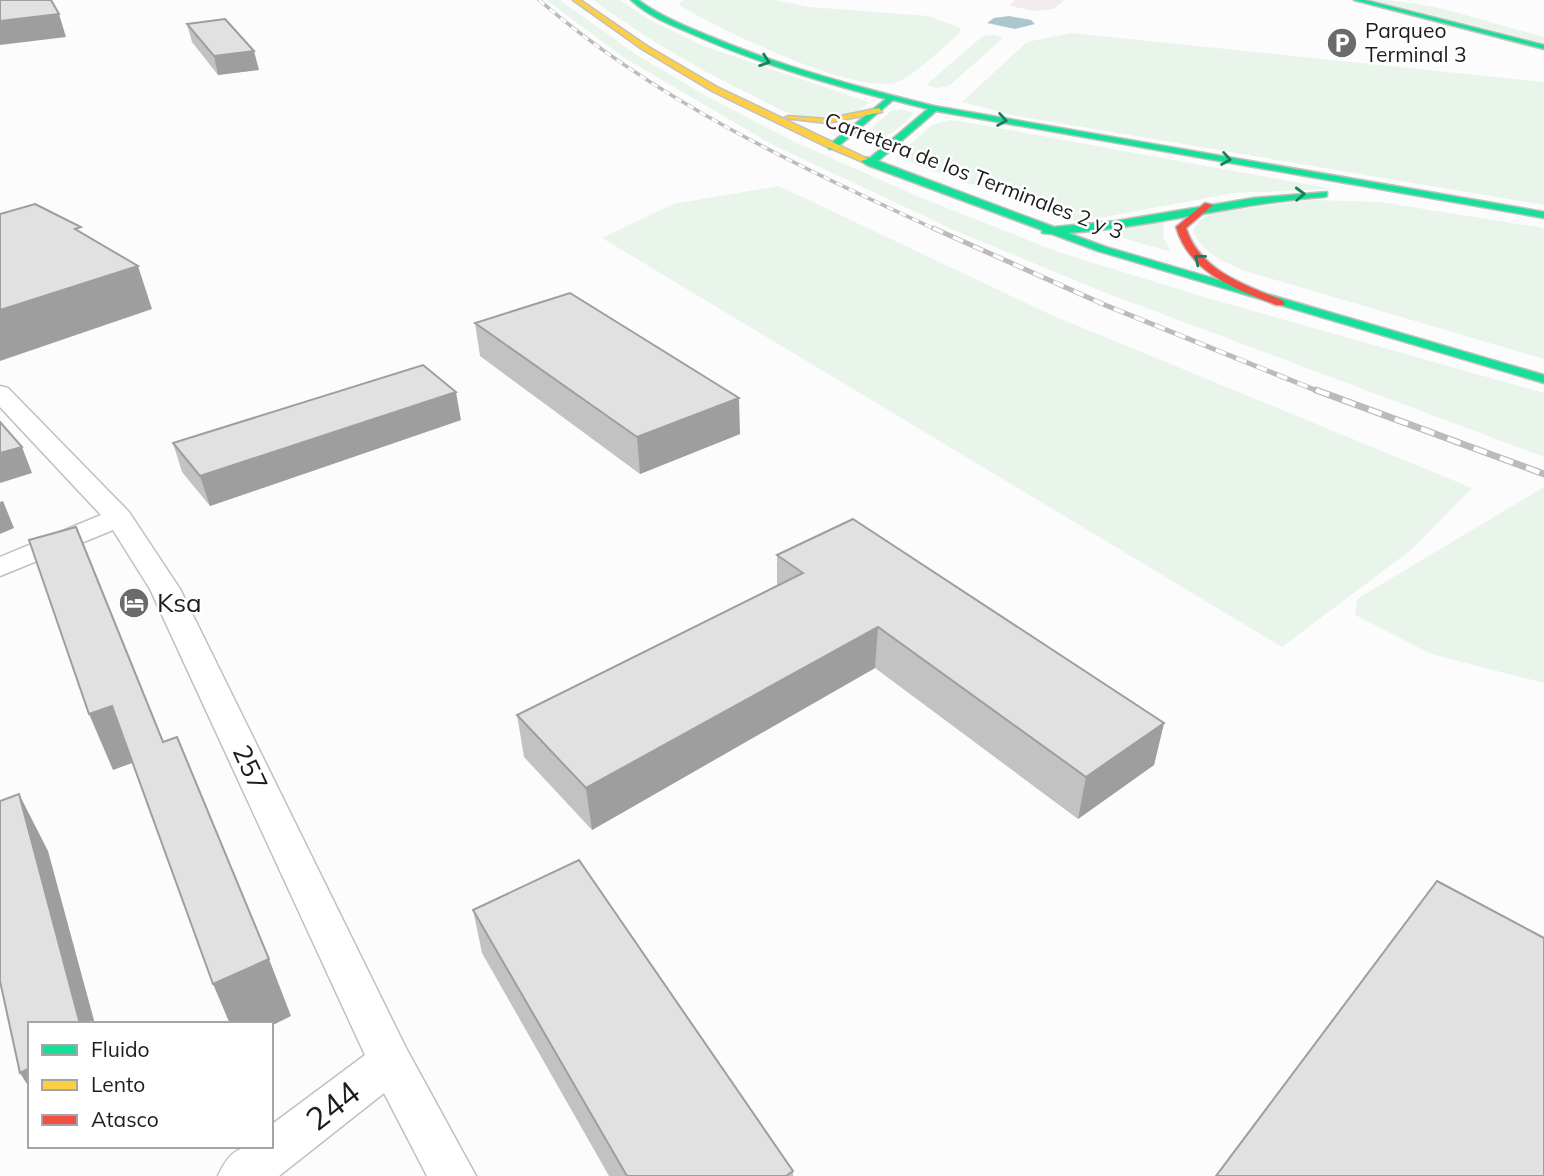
<svg xmlns="http://www.w3.org/2000/svg" width="1544" height="1176" viewBox="0 0 1544 1176" font-family="Mulish,sans-serif">
<style>
.commercial{fill:#f4ebed}
.green{fill:#e9f4eb}
.water{fill:#acc7cb}
.lines{fill:none;stroke-linecap:round;stroke-linejoin:round}
.street-casing{stroke:#c0c0c0;stroke-width:3}
.fast-casing{stroke:#c0c0c0;stroke-width:3}
.slow-casing{stroke:#c0c0c0;stroke-width:3}
.jam-casing{stroke:#c0c0c0;stroke-width:3}
.street{fill:#fff;fill-rule:evenodd}
.fast{fill:#16e098;fill-rule:evenodd}
.slow{fill:#ffcf43;fill-rule:evenodd}
.jam{fill:#f24e42;fill-rule:evenodd}
.rail-far2-casing{stroke:#bbb;stroke-width:3.5}
.rail-far1-casing{stroke:#bbb;stroke-width:5}
.rail-casing{stroke:#bbb;stroke-width:7}
.rail-far2{stroke:#fff;stroke-width:2.5;stroke-dasharray:7;stroke-linecap:butt}
.rail-far1{stroke:#fff;stroke-width:3.5;stroke-dasharray:11;stroke-linecap:butt}
.rail{stroke:#fff;stroke-width:4.5;stroke-dasharray:14;stroke-linecap:butt}
.wall{fill:#c2c2c2}
.shaded-wall{fill:#9e9e9e}
.building{fill:#e2e1e2;stroke:#9e9e9e;stroke-width:2}
.oneway{stroke:#1a7e5b}
.labels{text-anchor:middle;stroke-width:5;stroke-linejoin:round;paint-order:stroke}
.far-poi-label{font-size:21px;fill:#1d1d1e;stroke:#fff;text-anchor:start}
.far-street-label{font-size:21px;fill:#1d1d1e;stroke:#fff}
.poi-label{font-size:26px;fill:#1d1d1e;stroke:#fff;text-anchor:start}
.street-label{font-size:26px;fill:#1d1d1e;stroke:#fff}
.near-street-label{font-size:32px;fill:#1d1d1e;stroke:#fff}
</style>
<rect width="100%" height="100%" fill="#fcfcfd"/>
<path class="commercial" d="M1014 0H1064L1054 9 1035 11 1010 6Z"/>
<path class="green" d="M546 0H560L637 55 708 97 793 141 917 196 1058 252 1204 297 1544 393V457L1101 291 956 231 773 145 623 57Z
M593 0H620L648 19 703 46 869 102C852 122 816 118 793 114 780 111 766 102 754 96 697 69 644 37 593 0Z
M685 0H774L810 7 928 16 960 28V33C944 46 916 75 897 82 857 96 718 29 681 6L679 3Z
M1373 0C1430 0 1489 23 1544 37V43Z
M1071 33 1544 82V205L1012 115 962 102 1027 42Z
M995 35 1003 38 949 86 937 88 926 85 983 36Z
M901 109 914 113C901 127 884 145 864 134L891 111Z
M949 120 960 121 1333 189 1233 193 1078 222 908 162 897 156 932 125Z
M779 186 1049 314 1472 488 1411 550 1282 647 602 238 673 204Z
M1312 200 1380 202 1544 228V359L1245 271C1224 262 1201 253 1193 230L1199 221 1211 213Z
M1164 220 1163 237 1171 252 1116 236 1114 231Z
M1544 487V683L1431 654 1355 615 1357 599Z"/>
<path class="water" d="M1009 16 1031 20 1035 24 1015 29 987 23 994 18Z"/>
<g class="lines">
<g class="street-casing">
<path id="street" d="M0 386 8 388 129 512 180 589 406 1048 476 1176H427L384 1093 279 1176H218C231 1147 242 1146 271 1146V1125L365 1055 150 589 113 530 0 576V557L101 515 0 407Z"/>
</g>
<g class="fast-casing">
<path id="fast" d="M631 0H638C660 16 685 26 709 36 782 67 857 87 934 106L1544 212V218L936 111 878 161 1054 227 1116 221 1254 198 1327 192V196L1324 197C1238 203 1154 227 1068 233L1106 247 1544 375V383L1098 251 1052 234 1042 233V230L867 165 861 161V157L870 158 928 109 893 100 835 149H829V145L886 99C821 82 758 63 697 36 674 26 649 17 631 0Z
M1354 0H1365L1544 45V49Z"/>
</g>
<g class="slow-casing">
<path id="slow" d="M573 0H580L647 46 717 87 868 159 861 161 823 145 712 91 642 49Z
M879 108 882 112 827 123 784 118 788 116 827 119Z"/>
</g>
<g class="jam-casing">
<path id="jam" d="M1205 203 1213 205 1186 228C1200 271 1245 285 1284 301V305H1276C1235 288 1190 274 1176 227Z"/>
</g>
<use href="#street" class="street"/>
<use href="#fast" class="fast"/>
<use href="#slow" class="slow"/>
<use href="#jam" class="jam"/>
<g class="rail-far2-casing">
<path id="rail-far2" d="M539 0C656 101 798 166 937 230"/>
</g>
<g class="rail-far1-casing">
<path id="rail-far1" d="M933 228 1105 305 1320 392"/>
</g>
<g class="rail-casing">
<path id="rail" d="M1316 390 1544 474"/>
</g>
<use href="#rail-far2" class="rail-far2"/>
<use href="#rail-far1" class="rail-far1"/>
<use href="#rail" class="rail"/>
</g>
<path class="wall" d="M187 24 259 70 218 75 192 42Z
M475 323 740 434 640 474 480 356Z
M461 420 210 506 182 472 173 443Z
M777 555 1164 723 1154 765 1078 819 875 668 592 830 524 757 517 715 777 586Z
M473 910 793 1171V1176H609L482 953Z"/>
<path class="shaded-wall" d="M59 14 66 37 0 45V21Z
M254 51 259 70 218 75 214 56Z
M138 266 152 309 0 361V310Z
M456 392 461 420 210 506 200 476Z
M739 398 740 434 640 474 637 437Z
M22 447 32 473 0 483V453Z
M3 501 14 528 0 534V502Z
M878 627 875 668 592 830 586 788Z
M112 706 135 762 113 770 89 714Z
M1164 723 1154 765 1078 819 1086 777Z
M19 794 48 851 95 1024H80Z
M269 959 291 1016 271 1026V1024H230L213 984Z
M30 1068V1089L20 1073Z"/>
<path class="building" d="M0 0H51L59 14 0 21Z
M225 19 254 51 214 56 187 24Z
M35 204 81 227 75 229 138 266 0 310V214Z
M570 293 739 398 637 437 475 323Z
M423 365 456 392 200 476 173 443Z
M0 422 22 447 0 453Z
M853 519 1164 723 1086 777 878 627 586 788 517 715 803 573 777 555Z
M76 527 163 742 177 737 269 959 213 984 112 706 89 714 29 540Z
M19 794 80 1024H30V1068L20 1073 0 981V801Z
M579 860 793 1171 786 1176H627L473 910Z
M1437 881 1544 938V1176H1216Z"/>
<defs><path id="oneway-chevron" d="M-2-3.5L2.5 0L-2 3.5" fill="none" stroke-width="1.6" stroke-linecap="round" stroke-linejoin="round" transform="scale(1.75)"/></defs>
<g class="oneway">
<use href="#oneway-chevron" transform="translate(765 61) rotate(19)"/>
<use href="#oneway-chevron" transform="translate(1002 120) rotate(10)"/>
<use href="#oneway-chevron" transform="translate(1226 159) rotate(10)"/>
<use href="#oneway-chevron" transform="translate(1300 194) rotate(-2)"/>
<use href="#oneway-chevron" transform="translate(1199 259) rotate(-141)"/>
</g>
<defs>
<g id="parking-disc" transform="scale(1.575)"><circle r="9.5" fill="#6b6b6c" stroke="#fff"/><path d="M-3.5-5.5H1a3.5 3.5 0 0 1 0 7H-1V5.5H-3.5ZM-1-3.4V-.6H.8a1.4 1.4 0 0 0 0-2.8Z" fill="#fff"/></g>
<g id="hotel-disc" transform="scale(1.575)"><circle r="9.5" fill="#6b6b6c" stroke="#fff"/><path d="M-6-4.5h1.5V1H6V5H4.5V3h-9V5H-6ZM-4 0a1.8 1.8 0 1 1 3.6 0ZM.5 0V-2.5h3Q6-2.5 6 0Z" fill="#fff"/></g>
</defs>
<g fill-rule="evenodd">
<use href="#parking-disc" x="1342" y="43"/>
<use href="#hotel-disc" x="134" y="603"/>
</g>
<g class="labels">
<g class="far-poi-label">
<text x="1365" y="38">Parqueo<tspan x="1365" dy="24">Terminal 3</tspan></text>
</g>
<g class="far-street-label">
<text transform="translate(974 176) rotate(21)" y="7">Carretera de los Terminales 2 y 3</text>
</g>
<g class="poi-label">
<text x="157" y="612">Ksa</text>
</g>
<g class="street-label">
<text transform="translate(250 768) rotate(65)" y="9">257</text>
</g>
<g class="near-street-label">
<text transform="translate(333 1106) rotate(-38)" y="11">244</text>
</g>
</g>
<rect x="28" y="1022" width="245" height="126" fill="#ffffff" stroke="#a5a5a5" stroke-width="2"/>
<rect x="42" y="1045" width="35" height="10" fill="#16e098" stroke="#a5a5a5" stroke-width="2"/>
<text x="91" y="1057" font-size="21" fill="#1d1d1e">Fluido</text>
<rect x="42" y="1080" width="35" height="10" fill="#ffcf43" stroke="#a5a5a5" stroke-width="2"/>
<text x="91" y="1092" font-size="21" fill="#1d1d1e">Lento</text>
<rect x="42" y="1115" width="35" height="10" fill="#f24e42" stroke="#a5a5a5" stroke-width="2"/>
<text x="91" y="1127" font-size="21" fill="#1d1d1e">Atasco</text>
</svg>
